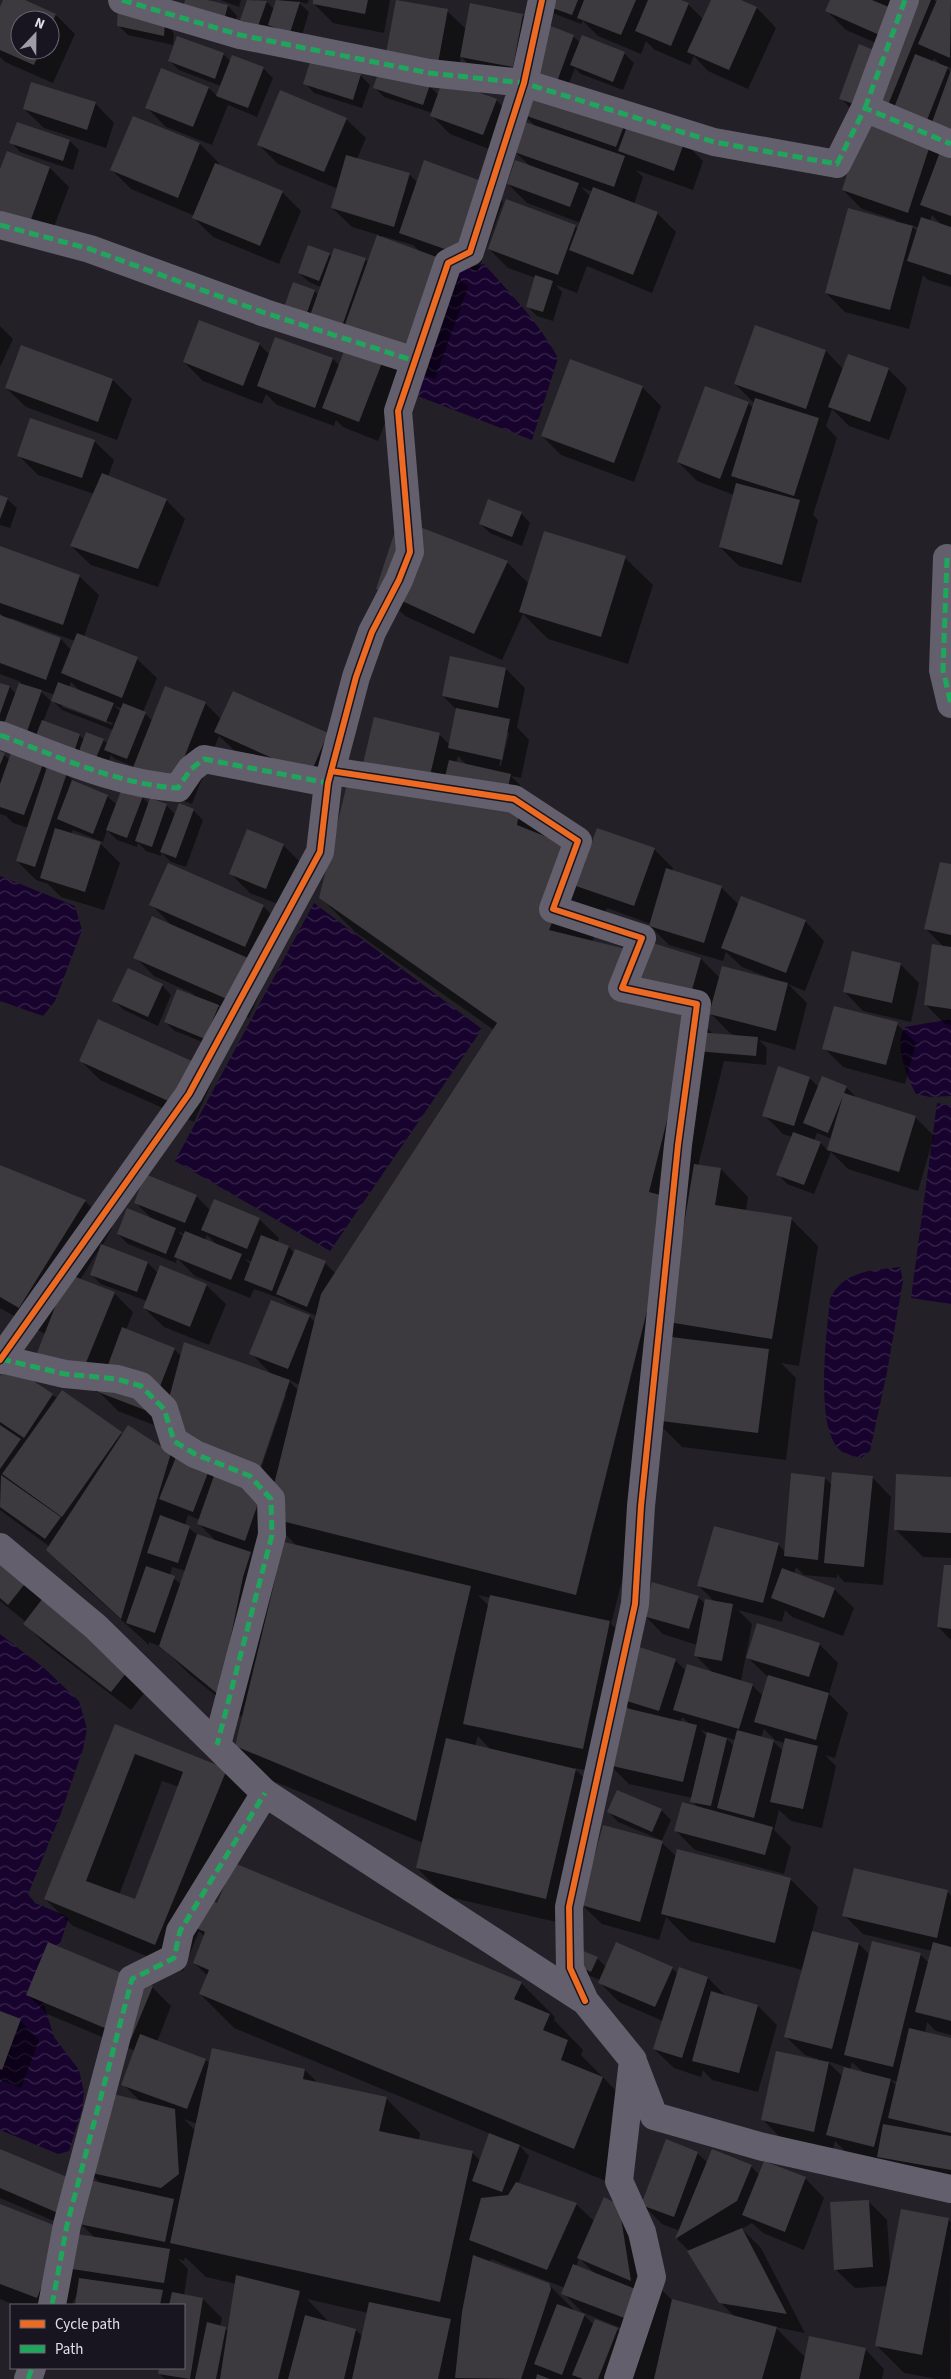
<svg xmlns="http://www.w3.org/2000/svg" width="951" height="2379" viewBox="0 0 951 2379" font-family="'Source Sans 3',sans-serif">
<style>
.water{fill:url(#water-waves)}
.shadow{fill:#0007;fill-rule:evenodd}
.building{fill:#3c3a3f;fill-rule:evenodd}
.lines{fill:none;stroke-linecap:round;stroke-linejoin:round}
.minor{stroke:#645f6d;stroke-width:28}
.quiet{stroke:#20a55d;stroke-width:5;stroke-dasharray:10 5;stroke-linecap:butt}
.cycleway-casing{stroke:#191520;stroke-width:9}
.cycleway{stroke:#ed6a23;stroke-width:6}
</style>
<defs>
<pattern id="water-waves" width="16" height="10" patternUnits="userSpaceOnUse" patternTransform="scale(1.25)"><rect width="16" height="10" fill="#17032d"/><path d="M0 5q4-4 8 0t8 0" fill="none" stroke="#38274b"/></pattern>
</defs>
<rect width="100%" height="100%" fill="#232127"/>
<path class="water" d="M484 264C511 294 539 323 558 358L532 440 415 395 452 271Z
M0 876 75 906 82 930 55 1001 43 1016 0 1001Z
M314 903 482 1029 330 1251 175 1161Z
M951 1019V1096L930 1097 916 1094C907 1077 893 1044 905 1027Z
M937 1103 951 1105V1304L911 1298Z
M900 1267 903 1281 887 1372 870 1451 861 1458C855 1456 845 1455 840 1450 814 1428 827 1331 830 1299 843 1271 872 1270 900 1267Z
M0 1634 44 1668 79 1701 87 1729 83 1749 60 1816 28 1894 35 1903 69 1917 42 1998 54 2037 79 2070 84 2092 82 2110 69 2151 58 2154 0 2130Z"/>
<path class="shadow" d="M4 0H22L56 15 75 34 53 83 5 62 0 57V10ZM20 20H50V50H20Z
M186 0H211L210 2 228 6 237 16 231 41Z
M221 0H241L239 7Z
M248 0 267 2 274 9 277 0H309L307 4 297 1 309 12 300 42 279 35 271 27 268 35 251 29 242 19Z
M315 0H390L384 33 333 23 314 4Z
M547 0H678L688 4 703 19 712 0H738L757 8 776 28 748 89 708 71 694 56 690 65 655 50 646 41 641 54 598 36 583 21 581 24 555 14 545 4Z
M832 0H934L937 3 939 0 951 1V68L945 66 951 72V143L850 108 841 98 880 54 890 49 846 30 827 11ZM934 58 942 66 932 62Z
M447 11 467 30 522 15 541 34 573 36 580 43 624 53 634 63 623 90 581 74 575 68 563 98 481 76 461 57 456 81 406 72Z
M164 23 174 33 173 45 128 35 118 25Z
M223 54 231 62 263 68 273 78 257 117 228 105 212 145 166 127 147 108 209 88 217 96 221 86 179 70 170 61Z
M360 75 370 85 362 108 314 93 305 83Z
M429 86 439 95 496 100 515 119 502 154 450 134 431 115 432 113 384 97 375 88Z
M530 91 684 142 703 161 693 190 636 170 643 177 634 204 657 213 676 232 652 293 587 266 577 293 556 285 562 292 553 321 537 316 527 306 536 278 508 268 489 249 575 226 578 229 581 223 527 203 508 184 531 167 515 152 537 128 523 114ZM581 187 593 192 591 197Z
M95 103 114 123 106 148 44 128 24 109Z
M134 117 200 144 219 163 218 166 282 192 301 211 279 264 213 237 194 218 195 216 131 189 112 170Z
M867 118 951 157V287L928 280 923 275 909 329 845 312 826 293 896 220 862 209 843 190ZM932 215 942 225 930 221ZM911 225 919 228 918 232Z
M346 119 366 138 357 159 409 174 418 183H483L503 202 478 272 440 259 468 287 435 379 391 364 403 376 378 441 343 427 336 420 334 426 277 405 266 394 262 404 203 381 184 362 259 344 270 355 276 338 333 359 340 366 347 347 293 322 315 291 318 295 321 287 309 282 299 273 329 254 332 257 365 259 369 263 379 235 352 227 332 208 338 189 278 164 258 144ZM382 236 413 245 420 252 381 238Z
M70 141 79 150 73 170 20 152 11 142Z
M7 152 50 168 69 187 48 243 0 221V173Z
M0 326 13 339 0 367Z
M22 347 113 380 132 399 117 440 26 407 6 388Z
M826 351 843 369H888L907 388 889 440 849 426 832 409 826 426 837 438 813 515 818 520 801 583 739 566 720 547 734 495 697 481 678 462 748 403 753 408 754 403 735 384Z
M642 387 661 406 634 482 561 455 542 436Z
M94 441 114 460 108 477 166 500 185 519 158 587 91 565 71 546 94 494 38 475 18 455Z
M0 496 7 499 17 508 10 528 0 525Z
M521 513 530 523 522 546 490 533 480 524Z
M0 547 79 576 99 595 84 637 137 659 157 678 143 712 153 721 205 703 221 719 328 734 329 793 235 751 219 736 192 804 153 789 135 767 115 759 111 755 106 767 0 734V684L10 687 16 694 21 682 0 674V617L5 619 0 613ZM11 618 75 641 71 650 61 639 10 620ZM71 682 81 692 69 687ZM38 689 55 695 53 701 62 710 113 730 108 744 103 740H85L79 735 43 722 51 701ZM62 704 113 723 112 725 62 707ZM114 705 122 709 121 712Z
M625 558 653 585 628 664 548 639 523 614 502 660 405 616 377 588 507 562 529 584Z
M506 669 525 688 517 727 529 740 521 778 511 776 520 785 516 799 519 807 582 852 654 849 673 868 672 871 721 887 739 905 805 921 824 941 805 991 788 984 807 1003 795 1050 759 1040 767 1048 766 1065 724 1061 698 1166 721 1169 748 1197 746 1211 791 1219 818 1246 799 1366 781 1363 796 1378 786 1460 682 1447 661 1426 611 1624 635 1647 675 1660 686 1671 713 1673 695 1655 697 1645 663 1634 644 1615 698 1597 705 1604 715 1602 699 1586 778 1544 785 1552 825 1478 832 1485 872 1477 891 1497 883 1585 844 1582 837 1574V1578L804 1575 796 1567 794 1574 834 1589 854 1608 843 1636 792 1617 785 1610 782 1622 738 1610 752 1624 741 1681 752 1685 763 1696 769 1678 748 1658 819 1644 838 1663 829 1694 848 1713 835 1758 825 1755 836 1766 822 1828 791 1821 779 1810 774 1830 791 1847 784 1874 695 1850 676 1831 699 1808 692 1801V1798L629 1784 612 1767 611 1775 574 1768 603 1797 573 1926 445 1896 417 1868 423 1843 271 1780 237 1746 243 1718 188 1673 162 1647 149 1642V1645L75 1578 48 1550 50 1547 0 1510V1378L52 1395 123 1435 171 1454 176 1459 169 1431 118 1411 100 1393 55 1376 45 1334 0 1308V1167L85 1201 112 1228 102 1246 148 1263 158 1273 206 1285 226 1304 209 1345 164 1327 144 1308 147 1301 101 1284 91 1274 98 1251 80 1280 114 1293 133 1312 126 1330 174 1349 182 1357 273 1376 251 1353 309 1316 316 1323 317 1316 287 1303 282 1299 254 1289 250 1298 195 1276 177 1258 176 1263 128 1244 118 1234 153 1220 135 1202 196 1196 210 1210 259 1219 279 1238 277 1243 289 1247 294 1253 325 1263 336 1274 494 1030 355 932 321 898 439 734 450 745 457 710 443 696ZM506 733H509L501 766H499ZM458 756 467 765 456 763ZM607 908 651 924 650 926 669 945 723 961 726 952 742 967 770 978V980L720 978 701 959 625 950 592 942ZM710 1013 730 1033 739 1037 713 1034 693 1014ZM177 1231 185 1234 184 1237ZM207 1235 218 1246 205 1240ZM245 1259 252 1262 251 1265ZM287 1379 300 1385 299 1391ZM283 1395H286L257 1480 254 1479ZM188 1515 200 1520 199 1524 217 1542 199 1536 185 1525ZM276 1525 298 1547 277 1579 252 1555 264 1559ZM172 1567 186 1571 181 1584 170 1576ZM478 1595 491 1598 489 1606ZM625 1705 631 1710 625 1709ZM682 1717 690 1724 680 1722ZM764 1729 775 1740 785 1743 783 1751 773 1741 761 1738ZM701 1730 709 1733 707 1737ZM478 1736 491 1750 475 1746ZM725 1737 735 1740 734 1746Z
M0 752 10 760 42 765 47 770 66 774 74 782 107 796 117 805 142 797 149 804 166 805 176 815 180 805 194 811 203 820 186 867 171 862 162 853 161 856 146 851 138 843 137 847 117 840 107 830 103 842 73 830 71 834 100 843 120 863 104 910 61 897 48 884 36 880 17 861 28 828 13 823 6 816 0 814Z
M283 845 302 864 285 907 250 893 231 874Z
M951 866V1025L945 1024 926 1005 944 947 925 928Z
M151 904 263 906 282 925 266 979 249 1018 216 1004 228 1016 215 1047 175 1031 165 1022 194 994 154 976 135 957 173 927Z
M900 964 919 983 911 1022 863 1011 844 991Z
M162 985 171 995 158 1026 124 1010 114 1001Z
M897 1024 916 1043 905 1084 843 1067 824 1048Z
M81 1061 193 1063 212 1082 194 1122 100 1080Z
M809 1078 819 1087H846L856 1097 915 1117 934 1136 918 1191 848 1169 831 1152 814 1194 787 1184 778 1174 792 1137 783 1134 764 1115ZM817 1133 832 1139 828 1151 821 1143 814 1141Z
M951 1478V1558L923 1557 895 1529Z
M0 1559 149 1687 131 1710 44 1643 25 1624 26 1622 0 1601Z
M951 1567V1640L938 1627Z
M116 1725 226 1770 253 1798 211 1902 521 1983 555 2017 554 2020 583 2050 581 2055 637 2112 608 2182 519 2145 529 2156 518 2184 576 2204 594 2221 619 2206 647 2285 663 2291 672 2300 736 2318 720 2302 689 2251 677 2239 680 2231 662 2224 643 2205 697 2153 708 2163 751 2166 759 2175 805 2178 824 2198 804 2250 763 2233 752 2223 742 2229 761 2248 805 2333 775 2327 806 2358 865 2349 884 2369 882 2379H165L159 2374 160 2368H184V2305H76L77 2294 72 2305H15L0 2299V2205L77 2243 95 2238 80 2223 77 2231 0 2198V2150L71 2181 101 2184 88 2171 140 2101 123 2084 136 2051 47 2014 28 1995 152 1987 171 2006 157 2042 206 2060 210 2064 305 2070 319 2084 386 2098 420 2133 419 2141 472 2152 480 2161 491 2134 234 2028 200 1994 208 1976 194 1963 205 1937 199 1931 183 1971 73 1926 45 1899ZM162 1781 179 1787 135 1901 119 1895ZM184 2119 197 2124 195 2130ZM185 2257 206 2277 236 2284 229 2331 220 2327 222 2318 203 2299 184 2296 188 2269 178 2259 184 2261ZM579 2258 596 2275 576 2267ZM491 2259 565 2288 563 2293 582 2312 628 2331 625 2337 617 2329 594 2325 584 2315 576 2312 545 2281 544 2283 490 2263ZM307 2299 368 2313 363 2337 356 2330 327 2322V2320Z
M661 1810 671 1820 661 1842 676 1856 678 1850 791 1880 818 1907 812 1932 859 1944 870 1955 920 1954 929 1963 932 1951 863 1934 844 1915 947 1892 951 1895V2035L936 2031 927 2022 925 2033 951 2039V2185L847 2153 835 2141 833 2150 782 2139 763 2120 817 2061 818 2059 805 2055 785 2036 803 1970 690 1941 666 1917 659 1940 602 1924 582 1905 661 1840 618 1822 609 1812ZM827 2061 846 2067 843 2077ZM852 2062 864 2073 850 2070ZM891 2080 898 2082 897 2086Z
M597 1958 606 1967 672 1968 678 1974 680 1969 708 1978 727 1997 758 2006 777 2025 758 2092 712 2080 703 2070 701 2077 674 2068 654 2049 663 2021 619 2002 599 1982 600 1980 580 1972Z
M0 2013 20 2020 39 2040 21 2088 0 2080Z
M868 2201 887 2220 890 2266 948 2219 951 2222 950 2379H937L904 2373 876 2345 887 2286 855 2288 835 2269Z"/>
<path class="building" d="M3 0H25L56 14 50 28V20H20V50H40L34 65 0 50V7Z
M185 0H208L228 5 221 32 179 21Z
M247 0 267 1 258 26 240 20Z
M276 0 300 2 290 33 268 25Z
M313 0H368L365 14 313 4Z
M396 0 448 9 438 63 386 53Z
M545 0H578L572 15 544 5Z
M584 0H636L621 35 577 18Z
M648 0H681L689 3 671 46 635 31Z
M711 0H741L757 7 729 70 687 52Z
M830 0H872L896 10 884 37 825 11Z
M908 0H931L888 105 869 97Z
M937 0H951L950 58 918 44Z
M470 3 523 14 513 67 460 57Z
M118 6 165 22 164 36 117 26Z
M548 25 574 35 554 90 528 80Z
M582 35 625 52 613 82 570 65Z
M177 36 224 53 215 79 168 61Z
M859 44 881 53 860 106 839 99Z
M915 54 948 67 927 120 894 108Z
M232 55 264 67 248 108 216 96Z
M311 59 361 74 353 100 303 84Z
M161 68 209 87 193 127 145 108Z
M380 68 430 85 423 105 373 88Z
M951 70V132L931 125Z
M443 79 497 99 483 135 430 116Z
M31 82 96 102 87 130 23 109Z
M280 90 347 118 324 172 257 145Z
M530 90 625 123 616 147 521 114Z
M133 116 200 143 178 198 110 170Z
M866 116 932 139 908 213 842 190Z
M629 121 685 140 674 171 618 151Z
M17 122 70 140 63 161 9 143Z
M525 122 625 156 614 187 514 152Z
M7 151 50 167 29 225 0 214V169Z
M940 152 951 156V216L920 205Z
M346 155 410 173 394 227 331 208Z
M424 160 484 182 459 254 399 233Z
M515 160 579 183 570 207 507 184Z
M215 163 283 191 260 246 192 218Z
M593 187 658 212 633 275 569 250Z
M506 199 576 225 558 275 488 249Z
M848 208 913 226 890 310 825 293Z
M921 217 951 227V275L907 261Z
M377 235 442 259 407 353 343 330Z
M308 245 330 253 319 281 298 273Z
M334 248 366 258 340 332 308 321Z
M535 275 553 281 543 312 526 307Z
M293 282 315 290 304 321 282 313Z
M199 320 260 343 243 386 183 362Z
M755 325 826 350 806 409 734 384Z
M275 337 333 358 315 408 257 386Z
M348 341 385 355 359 422 322 408Z
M21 345 113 379 98 422 5 388Z
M848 354 889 368 870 422 828 407Z
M570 359 643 386 614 463 541 436Z
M705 386 749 402 720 479 677 462Z
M755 398 819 418 794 496 731 476Z
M30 418 95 440 82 478 17 456Z
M102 473 167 499 138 569 70 546Z
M736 483 800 500 782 565 719 547Z
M0 495 8 498 0 519Z
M488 499 522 512 512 537 479 524Z
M399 519 508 561 474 634 376 589Z
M544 531 626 556 601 637 519 612Z
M0 546 80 575 63 625 0 603Z
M0 615 61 638 46 680 0 663Z
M77 633 138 657 122 698 61 673Z
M450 656 506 668 498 708 442 696Z
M58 682 114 703 106 722 51 701Z
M0 683 10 686 0 714Z
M19 683 42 690 25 737 2 729Z
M165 686 206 702 173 786 132 770Z
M233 691 328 733 310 775 214 732Z
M123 703 146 712 127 759 104 750Z
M456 708 510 719 502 760 448 748Z
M374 717 440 733 428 784 362 768Z
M42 720 80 734 74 752 35 738Z
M86 732 104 739 96 758 79 751Z
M0 751 5 753 0 765Z
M11 753 43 764 24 815 0 807V784Z
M449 760 511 774 507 791 445 777Z
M47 767 67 773 35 867 16 861Z
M349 776 520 806 517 825 582 851 549 930 626 949 615 994 694 1013 649 1192 675 1199 576 1595 266 1517 321 1294 497 1023 319 898Z
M72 780 108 795 93 834 57 819Z
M122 788 143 796 127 838 106 830Z
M150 798 167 804 152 847 135 841Z
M179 803 194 809 176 858 160 852Z
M55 828 101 842 85 892 40 878Z
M597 828 655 848 634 906 576 886Z
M247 829 284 844 266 889 229 874Z
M940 862 951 864V935L924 929Z
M168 863 264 905 245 947 149 905Z
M666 868 722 886 704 943 649 926Z
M741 896 806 920 786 973 721 948Z
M152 916 248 958 229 1000 133 958Z
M643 940 701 958 690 997 631 980Z
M932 944 951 947V1009L924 1005Z
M852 951 901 963 892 1003 843 992Z
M722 966 788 983 776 1031 709 1014Z
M128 968 163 984 148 1017 112 1001Z
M177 989 219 1005 205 1039 164 1022Z
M834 1006 898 1022 886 1065 822 1049Z
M98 1019 194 1062 175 1104 79 1061Z
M697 1032 758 1037 756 1056 696 1051Z
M778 1066 810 1077 794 1126 762 1116Z
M822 1076 847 1086 844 1093 916 1116 899 1172 827 1150 843 1096 828 1133 803 1123Z
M793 1132 821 1142 804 1185 776 1175Z
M694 1164 721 1168 715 1205 792 1217 772 1339 668 1322Z
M0 1165 86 1200 19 1308 0 1297Z
M145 1174 197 1195 185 1223 134 1203Z
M214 1199 260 1218 247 1249 201 1230Z
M127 1208 176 1228 166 1254 117 1234Z
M185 1231 242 1254 231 1280 174 1257Z
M261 1235 289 1246 272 1291 244 1280Z
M101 1244 148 1262 137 1292 90 1275Z
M295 1249 326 1261 307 1307 276 1294Z
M160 1265 207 1284 190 1327 143 1308Z
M68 1274 115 1292 81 1375 35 1358Z
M271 1300 310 1315 288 1369 249 1354Z
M122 1327 175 1348 150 1412 98 1392Z
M663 1336 769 1349 758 1433 653 1420Z
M184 1342 290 1380 258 1474 172 1447 168 1402Z
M8 1364 53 1394 24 1438 0 1422V1376Z
M62 1390 122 1432 62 1517 2 1474Z
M0 1425 21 1439 0 1469Z
M128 1425 171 1453 121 1619 46 1550Z
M176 1457 209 1470 193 1512 159 1499Z
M217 1467 265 1483 245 1541 197 1524Z
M832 1472 873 1476 864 1567 824 1563Z
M791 1473 825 1477 818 1560 784 1556Z
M896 1474 951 1477V1533L894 1530Z
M1 1475 61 1517 45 1539 0 1507Z
M160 1515 190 1526 178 1563 147 1553Z
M714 1526 779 1543 763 1603 697 1586Z
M197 1534 251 1552 243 1577 219 1695 159 1646Z
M284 1542 471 1586 416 1821 235 1746Z
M0 1557 28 1580 8 1605 0 1598Z
M944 1565H951V1629L937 1627Z
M146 1566 175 1576 155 1633 126 1623Z
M782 1568 835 1588 824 1618 771 1598Z
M652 1582 699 1596 689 1629 643 1616Z
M490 1595 610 1621 583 1749 463 1724Z
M43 1598 131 1667 111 1692 23 1624Z
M705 1599 733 1604 722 1661 694 1656Z
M757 1623 820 1643 809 1677 746 1658Z
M633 1645 676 1659 659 1711 617 1698Z
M687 1664 753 1684 739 1729 673 1710Z
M768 1675 829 1693 816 1740 754 1722Z
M622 1707 697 1725 683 1782 608 1765Z
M115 1724 227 1769 155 1945 44 1899ZM135 1754 183 1772 135 1899 86 1881Z
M737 1730 774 1740 754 1818 717 1808Z
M707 1732 727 1738 711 1806 690 1802Z
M446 1738 576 1769 546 1899 416 1868Z
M785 1738 818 1746 803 1809 770 1802Z
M617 1790 662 1809 652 1832 607 1812Z
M682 1802 773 1827 765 1855 674 1831Z
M603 1825 663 1841 640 1922 581 1905Z
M677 1849 791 1878 775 1943 661 1914Z
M234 1863 522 1982 514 1999 550 2014 543 2030 568 2040 561 2060 603 2077 574 2149 199 1994 209 1970 193 1963 205 1932 194 1927 206 1898 217 1903Z
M854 1868 948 1890 937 1938 842 1916Z
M812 1931 859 1943 832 2049 784 2037Z
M872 1941 921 1953 893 2067 844 2055Z
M48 1942 153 1986 131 2039 26 1995Z
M616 1942 673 1967 655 2007 598 1983Z
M933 1942 951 1947V2021L915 2012Z
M576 1948 598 1957 591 1972 569 1962Z
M679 1967 708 1977 682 2058 653 2049Z
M711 1991 758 2005 739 2073 692 2061Z
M0 2011 21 2019 2 2070 0 2069Z
M909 2028 951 2038V2133L888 2118Z
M140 2034 206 2059 187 2109 121 2085Z
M212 2048 305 2069 303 2079 387 2097 379 2131 473 2151 440 2302 170 2243Z
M776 2051 829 2062 814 2132 761 2120Z
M844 2067 891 2079 874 2147 826 2135Z
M113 2094 175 2109 179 2174 161 2188 87 2172Z
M883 2124 951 2136V2170L877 2157Z
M489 2133 520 2145 502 2192 472 2181Z
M666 2139 698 2152 674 2217 641 2205Z
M0 2149 72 2179 58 2213 0 2188Z
M712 2149 752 2165 737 2201 675 2239Z
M764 2161 806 2177 785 2232 742 2215Z
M89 2180 174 2199 165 2242 79 2224Z
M516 2182 577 2203 547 2270 469 2240 481 2198 508 2195Z
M604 2197 619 2205 631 2281 577 2258Z
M869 2200 873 2267 834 2270 830 2202Z
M0 2204 64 2229 37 2298 0 2284Z
M901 2209 949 2218 922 2355 875 2346Z
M742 2228 787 2314 719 2303 687 2251Z
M77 2234 170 2249 164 2283 72 2269Z
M473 2255 549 2283 551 2289 521 2379 455 2378 462 2312Z
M573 2264 638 2290 627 2319 561 2294Z
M236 2275 300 2291 278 2379H220Z
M79 2278 163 2290 160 2305H75Z
M172 2292 203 2298 190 2379 158 2374 159 2368H184V2305H169Z
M672 2299 777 2327 762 2379H654Z
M369 2302 451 2319 438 2379H352Z
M557 2304 585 2314 562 2375 534 2364Z
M305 2315 356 2329 344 2379H288Z
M595 2319 618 2328 598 2379H583L572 2375Z
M207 2322 226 2327 216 2379H195Z
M809 2336 866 2348 859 2379H800Z
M537 2374 550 2379H536Z"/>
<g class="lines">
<path class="minor" d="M122 0 240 35 429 73 524 83 714 142 837 164 865 108 951 144
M865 108 905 0
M0 225 90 249 265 313 415 361
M947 558 943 670 951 704
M0 735C57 756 116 784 178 788L191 769 204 759 328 783
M331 771 514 799 578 841 553 909 642 938 622 988 697 1004 678 1145 641 1506 635 1604 569 1907 570 1968 585 2001
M1 1359 65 1374 117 1379 141 1386 164 1409 174 1441 195 1454 250 1476 271 1499 272 1535 217 1745
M0 1360 189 1094 320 852 328 783 356 677 372 632 399 580 410 552 398 411 448 263 470 252 524 83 542 0
M0 1547 96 1627 265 1793 585 2001 633 2060 619 2181 642 2232 652 2277 618 2379
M634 2064 654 2116 763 2147 951 2189
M52 2305 67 2225 132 1979 174 1958 180 1931 265 1793
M28 2379 32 2368"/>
<path class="quiet" d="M122 0 240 35 429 73 524 83 714 142 837 164 865 108 951 144
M865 108 905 0
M0 225 90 249 265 313 415 361
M947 558 943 670 951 704
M0 735C57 756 116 784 178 788L191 769 204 759 328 783
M1 1359 65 1374 117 1379 141 1386 164 1409 174 1441 195 1454 250 1476 271 1499 272 1535 217 1745
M52 2305 67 2225 132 1979 174 1958 180 1931 265 1793
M28 2379 32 2368"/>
<g class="cycleway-casing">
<path id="cycleway" d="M331 771 514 799 578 841 553 909 642 938 622 988 697 1004 678 1145 641 1506 635 1604 569 1907 570 1968 585 2001
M0 1360 189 1094 320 852 328 783 356 677 372 632 399 580 410 552 398 411 448 263 470 252 524 83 542 0"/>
</g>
<use href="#cycleway" class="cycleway"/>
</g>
<rect x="10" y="2304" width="175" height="65" fill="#191520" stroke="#696670"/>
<rect x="20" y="2320" width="25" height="8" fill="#ed6a23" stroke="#696670"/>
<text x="55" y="2329" font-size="15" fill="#e1dfe7">Cycle path</text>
<rect x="20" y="2345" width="25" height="8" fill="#20a55d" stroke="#696670"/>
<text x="55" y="2354" font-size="15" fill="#e1dfe7">Path</text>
<g transform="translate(35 35) rotate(22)"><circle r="24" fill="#191520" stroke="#696670"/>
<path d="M0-4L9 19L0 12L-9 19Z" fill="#9e9ca4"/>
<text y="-8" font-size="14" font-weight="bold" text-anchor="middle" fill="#e1dfe7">N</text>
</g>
</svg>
